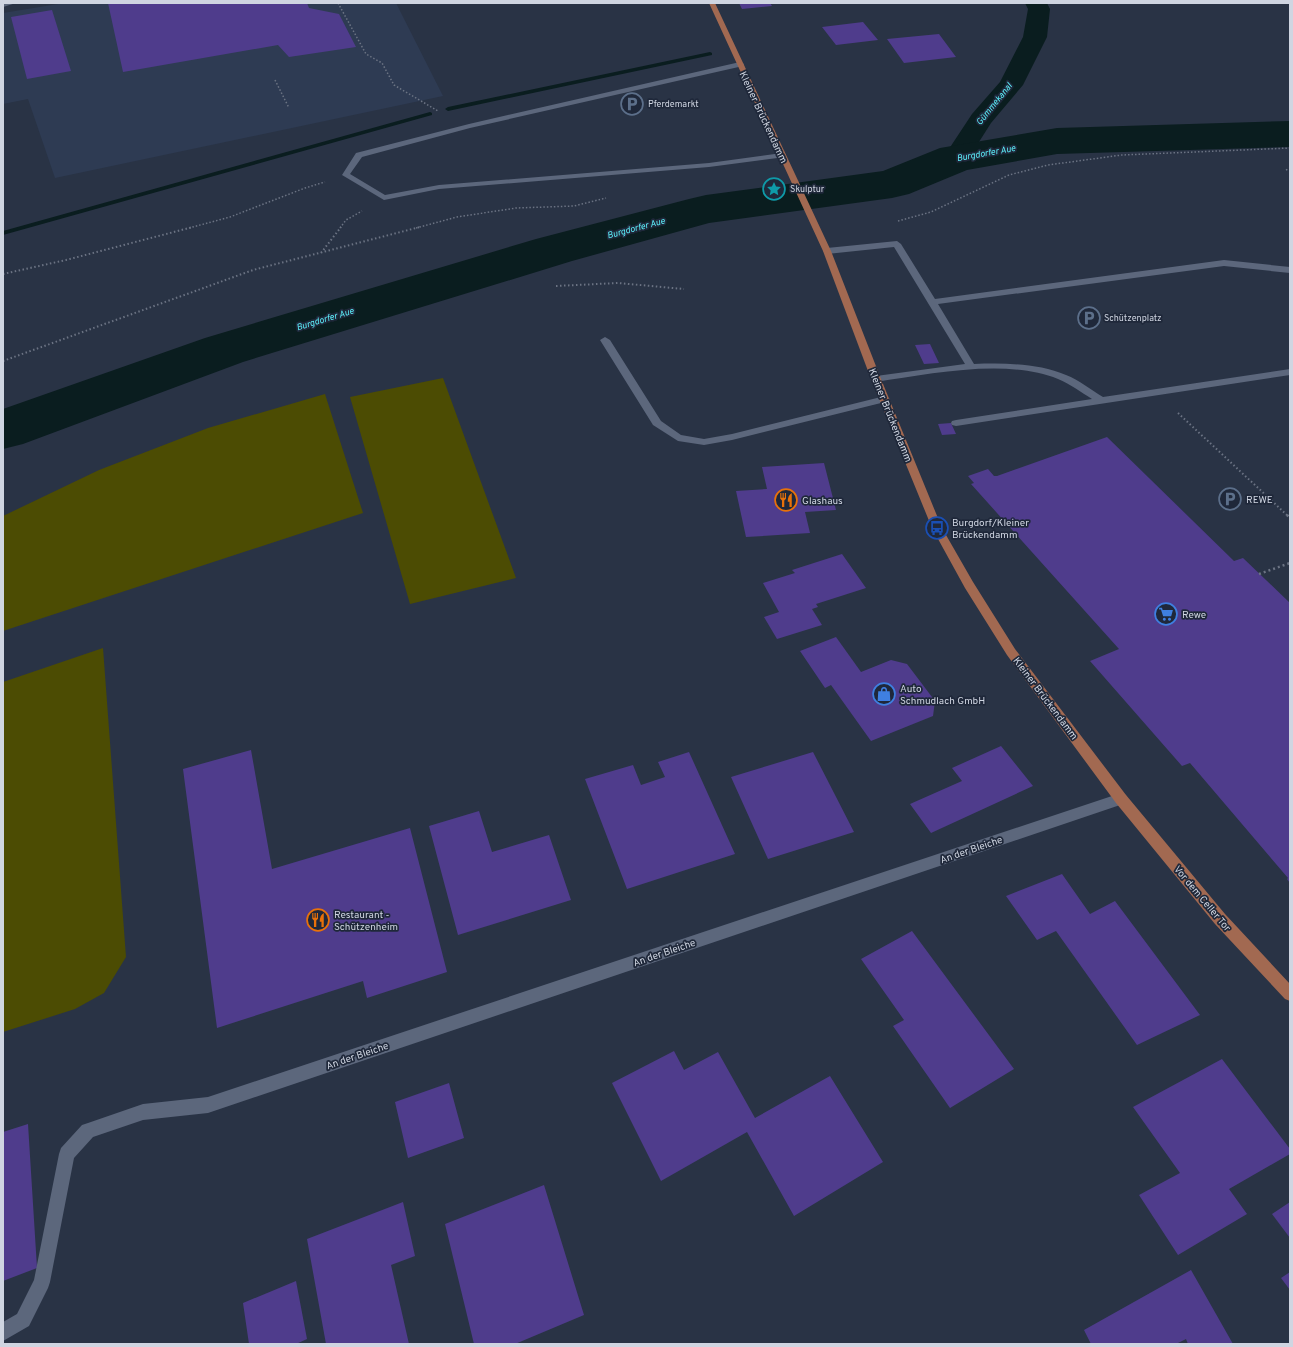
<svg xmlns="http://www.w3.org/2000/svg" width="1293" height="1347" viewBox="0 0 1293 1347" font-family="Overpass,sans-serif">
<style>
.built{fill:#2e3b53}
.green{fill:#4c4c03}
.lines{fill:none;stroke-linecap:round;stroke-linejoin:round}
.stream{fill:#0a1d1f;fill-rule:evenodd}
.canal{fill:#0a1d1f;fill-rule:evenodd}
.river{fill:#0a1d1f;fill-rule:evenodd}
.building{fill:#4f3c8c}
.path-far2{stroke:#6b7383;stroke-width:1.5;stroke-dasharray:1.5 2;stroke-linecap:butt}
.path-far1{stroke:#6b7383;stroke-width:2;stroke-dasharray:1.5 2.5;stroke-linecap:butt}
.path{stroke:#6b7383;stroke-width:2.5;stroke-dasharray:2 3;stroke-linecap:butt}
.minor{fill:#5c677c;fill-rule:evenodd}
.major{fill:#a26951;fill-rule:evenodd}
.labels{text-anchor:middle;stroke-width:3.5;stroke-linejoin:round;paint-order:stroke}
.far-poi-label{font-size:9px;fill:#cfd5e1;stroke:#1f283a;text-anchor:start}
.far-water-label{font-size:9px;font-style:italic;fill:#5cf1fc;stroke:#1f283a}
.street-label{font-size:10px;fill:#cfd5e1;stroke:#1f283a}
.poi-label{font-size:10px;fill:#cfd5e1;stroke:#1f283a;text-anchor:start}
</style>
<rect width="100%" height="100%" fill="#293345"/>
<path class="built" d="M64 3H396L443 96 55 178 28 99 3 104V13Z"/>
<path class="green" d="M443 378 516 578 410 604 350 397Z
M325 394 363 513 3 631V516L99 470 208 428Z
M103 648 126 957 104 993 75 1009 3 1032V682Z"/>
<g class="lines">
<path class="stream" d="M710 52 712 53V55L448 111 445 109 448 107Z
M430 112 432 113V115L3 235V231Z"/>
<path class="canal" d="M1025 3H1047L1050 9 1047 37 1023 85 991 123 965 164 956 166 947 164 943 158 972 114 1000 82 1023 37 1028 9Z"/>
<path class="river" d="M1290 121V147L1057 154 967 170 909 194 892 198 709 223 572 261 243 362 23 444 3 449V409L205 338 536 239 689 199 706 195 883 171 940 148 1057 128Z"/>
</g>
<path class="building" d="M108 3H307L309 8 339 14 356 47 289 57 278 45 123 72Z
M739 3H770L772 6 742 9Z
M52 10 71 71 27 79 11 17Z
M863 22 878 40 836 45 822 27Z
M939 34 956 57 904 63 887 39Z
M930 344 939 363 924 364 915 345Z
M951 423 956 434 942 435 938 424Z
M1107 437 1234 561 1243 558 1290 603V883L1287 879 1288 878 1190 763 1182 766 1090 661 1119 649 971 484 974 483 968 476 988 469 994 476H997Z
M824 463 836 510 805 512 810 533 746 537 736 491 767 489 762 467Z
M842 554 866 588 816 604 818 607 812 609 822 625 777 639 764 617 779 612 763 583 795 573 792 570Z
M836 637 861 672 891 660 907 664 935 701 933 716 871 741 831 685 825 688 800 651Z
M1001 746 1033 786 931 833 910 804 962 781 952 768Z
M251 750 272 869 410 828 447 972 367 998 363 981 217 1028 183 769Z
M689 752 735 854 627 889 585 779 633 765 641 785 665 777 658 762Z
M813 752 854 832 768 859 731 777Z
M479 811 492 852 549 835 571 900 458 935 429 826Z
M1062 874 1090 914 1115 901 1200 1015 1137 1045 1056 931 1037 940 1006 896Z
M912 931 1014 1069 950 1108 893 1026 904 1020 861 959Z
M674 1051 684 1070 718 1052 755 1118 830 1076 883 1162 794 1216 747 1132 661 1181 612 1083Z
M1222 1059 1290 1149V1154L1229 1189 1247 1214 1178 1255 1139 1195 1180 1173 1133 1107Z
M449 1083 464 1138 408 1158 395 1102Z
M28 1124 37 1268 3 1281V1132Z
M544 1185 584 1315 515 1344H474L445 1224Z
M403 1202 415 1256 391 1265 409 1344H326L307 1239Z
M1290 1202V1238L1272 1214Z
M1191 1270 1233 1344H1188L1186 1339 1176 1344H1091L1084 1330Z
M1290 1272V1290L1281 1278Z
M296 1281 307 1339 296 1344H249L243 1303Z"/>
<g class="lines">
<path class="path-far2" d="M338 3 366 54 382 63 394 85 438 111
M275 80 289 108
M1286 170 1290 168
M898 221 931 212 1009 175 1048 165 1122 155 1290 148
M189 228 230 217 305 188 325 182
M340 228 346 220 362 211
M416 228 457 217 516 208 574 206 606 198"/>
<path class="path-far1" d="M321 253 341 227
M3 274 66 260 193 227
M556 286 618 283 684 289
M3 361 253 270 420 227
M1178 413 1288 516"/>
<path class="path" d="M1287 515 1290 518
M1259 574 1290 563"/>
<path class="minor" d="M3 3H16L3 7Z
M740 62 744 64 743 66 470 128 362 157 350 174 385 195 439 185 709 163 782 153 786 155 785 157 709 167 439 189 384 200 342 175 356 153 469 124Z
M897 241 901 244 935 299 1224 260 1290 267V273L1224 266 938 304 974 364C1004 363 1038 363 1066 375 1079 380 1091 390 1103 397L1290 369V375L956 426 952 425 951 423 952 421 956 420 1092 399C1081 392 1070 384 1058 379 1006 358 930 374 876 382L873 381 871 379 876 376 965 364 894 247 827 254 823 251 827 248Z
M605 337 610 340 661 421 681 435 704 439 732 434 885 396 890 399 885 402 732 440 704 445 678 441 653 425 600 340Z
M1121 793 1126 795 1127 799 1126 803 208 1113 143 1120 93 1137 74 1158 50 1282 48 1288 29 1326 3 1341V1322L17 1314 34 1280 59 1154 61 1148 82 1125 88 1123 143 1104 208 1097Z"/>
<path class="major" d="M709 3H715L831 251 881 379 942 528 973 582 1015 649 1126 795 1225 914 1290 984V1001L1285 999 1215 924 1116 803 1007 655 965 588 932 528 871 379 823 251Z"/>
</g>
<defs>
<g id="parking-ring" transform="scale(1.15)"><circle r="9.5" fill="#1f283a" stroke="#5c6f8a" stroke-width="1.5"/><path d="M-3.5-5.5H1a3.5 3.5 0 0 1 0 7H-1V5.5H-3.5ZM-1-3.4V-.6H.8a1.4 1.4 0 0 0 0-2.8Z" fill="#5c6f8a"/></g>
<g id="sight-ring" transform="scale(1.15)"><circle r="9.5" fill="#1f283a" stroke="#0f9aa8" stroke-width="1.5"/><path d="M0-6L1.8-2.2L6-1.7L2.9 1.2L3.7 5.4L0 3.3L-3.7 5.4L-2.9 1.2L-6-1.7L-1.8-2.2Z" fill="#0f9aa8"/></g>
<g id="restaurant-ring" transform="scale(1.15)"><circle r="9.5" fill="#1f283a" stroke="#e8710a" stroke-width="1.5"/><path d="M-5-6h1v4h1v-4h1v4h1v-4h1v5L-1.5 .5V6h-2V.5L-5-1ZM5-6V6H3V1.5H1.5Q1.5-4 5-6Z" fill="#e8710a"/></g>
<g id="bus-ring" transform="scale(1.15)"><circle r="9.5" fill="#1f283a" stroke="#1a4fb4" stroke-width="1.5"/><path d="M-5-6H5V4H4V6H2V4H-2V6H-4V4H-5ZM-3.5-4V0h7V-4ZM-3.5 1.2v1.5H-2V1.2ZM2 1.2v1.5H3.5V1.2Z" fill="#1a4fb4"/></g>
<g id="supermarket-ring" transform="scale(1.15)"><circle r="9.5" fill="#1f283a" stroke="#3f7fe0" stroke-width="1.5"/><path d="M-6-5.5h2.5l.6 2H6L4.5 2H-2.5L-4.4-4H-6ZM-1.5 3.2a1.3 1.3 0 1 0 .1 0ZM3 3.2a1.3 1.3 0 1 0 .1 0Z" fill="#3f7fe0"/></g>
<g id="shop-ring" transform="scale(1.15)"><circle r="9.5" fill="#1f283a" stroke="#3f7fe0" stroke-width="1.5"/><path d="M-5-2.5h2.3a2.7 3.5 0 0 1 5.4 0H5L5.5 6h-11ZM-1.5-2.5h3a1.5 2.3 0 0 0-3 0Z" fill="#3f7fe0"/></g>
</defs>
<g fill-rule="evenodd">
<use href="#parking-ring" x="632" y="104"/>
<use href="#sight-ring" x="774" y="189"/>
<use href="#parking-ring" x="1089" y="318"/>
<use href="#parking-ring" x="1230" y="499"/>
<use href="#restaurant-ring" x="786" y="500"/>
<use href="#bus-ring" x="937" y="528"/>
<use href="#supermarket-ring" x="1166" y="614"/>
<use href="#shop-ring" x="884" y="694"/>
<use href="#restaurant-ring" x="318" y="920"/>
</g>
<g class="labels">
<g class="far-poi-label">
<text x="648" y="107">Pferdemarkt</text>
<text x="790" y="192">Skulptur</text>
<text x="1104" y="321">Schützenplatz</text>
</g>
<g class="far-water-label">
<text transform="translate(994 104) rotate(-51)" y="3">Gümmekanal</text>
<text transform="translate(986 153) rotate(-10)" y="3">Burgdorfer Aue</text>
<text transform="translate(636 228) rotate(-15)" y="3">Burgdorfer Aue</text>
<text transform="translate(325 319) rotate(-17)" y="3">Burgdorfer Aue</text>
</g>
<g class="street-label">
<text transform="translate(764 117) rotate(65)" y="4">Kleiner Brückendamm</text>
<text transform="translate(891 415) rotate(68)" y="4">Kleiner Brückendamm</text>
<text transform="translate(1046 698) rotate(53)" y="4">Kleiner Brückendamm</text>
<text transform="translate(971 849) rotate(-19)" y="4">An der Bleiche</text>
<text transform="translate(1203 898) rotate(50)" y="4">Vor dem Celler Tor</text>
<text transform="translate(664 952) rotate(-19)" y="4">An der Bleiche</text>
<text transform="translate(357 1055) rotate(-19)" y="4">An der Bleiche</text>
</g>
<g class="poi-label">
<text x="1246" y="503">REWE</text>
<text x="802" y="504">Glashaus</text>
<text x="952" y="526">Burgdorf/Kleiner<tspan x="952" dy="12">Brückendamm</tspan></text>
<text x="1182" y="618">Rewe</text>
<text x="900" y="692">Auto<tspan x="900" dy="12">Schmudlach GmbH</tspan></text>
<text x="334" y="918">Restaurant -<tspan x="334" dy="12">Schützenheim</tspan></text>
</g>
</g>
<rect width="1293" height="1347" fill="none" stroke="#cfd5e1" stroke-width="8"/>
</svg>
